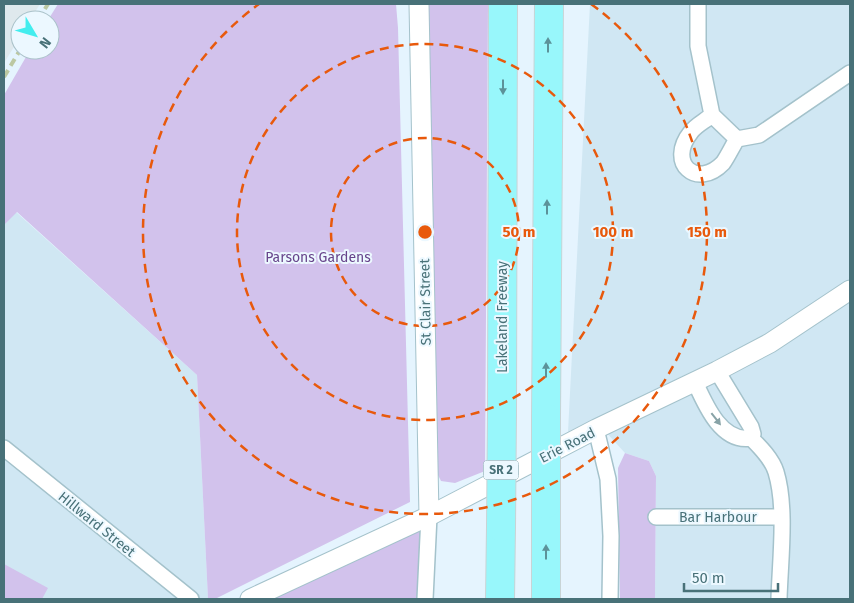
<svg xmlns="http://www.w3.org/2000/svg" width="854" height="603" viewBox="0 0 854 603" font-family="'Fira Sans',sans-serif">
<style>
.residential{fill:#d0e7f3}
.industrial{fill:#dfe9ed}
.green{fill:#d2c2ec}
.lines{fill:none;stroke-linecap:round;stroke-linejoin:round}
.minor-casing{stroke:#a4c2cb;stroke-width:18}
.tertiary-casing{stroke:#a4c2cb;stroke-width:21}
.motorway-casing{stroke:#c8d4d6;stroke-width:30}
.minor{stroke:#fff;stroke-width:15}
.tertiary{stroke:#fff;stroke-width:19}
.motorway{stroke:#98f7fb;stroke-width:28}
.rail{stroke:#bcc8a2;stroke-width:4;stroke-dasharray:8 5;stroke-linecap:butt}
.motorway-bridge-casing{stroke:#c8d4d6;stroke-width:30;stroke-linecap:butt}
.motorway-bridge{stroke:#98f7fb;stroke-width:28}
.oneway{fill:#5c9299}
.oneway2{fill:#88a3a7}
.ring{fill:none;stroke:#e8590c;stroke-width:2.5;stroke-dasharray:9 6}
.labels{text-anchor:middle;stroke-width:4;stroke-linejoin:round;paint-order:stroke}
.shield{fill:#ecf8ff;stroke:#799aa0;stroke-width:1}
.shield-label{font-size:12px;font-weight:bold;fill:#487178}
.park-label{font-size:14px;fill:#67448b;stroke:#ecf8ff}
.street-label{font-size:14px;fill:#487178;stroke:#ecf8ff}
.centre{fill:#e8590c;stroke:#ecf8ff;stroke-width:2.5}
.ring-label{font-size:15px;text-anchor:middle;font-weight:bold;fill:#e8590c;stroke:#ecf8ff;stroke-width:4;stroke-linejoin:round;paint-order:stroke}
</style>
<rect width="100%" height="100%" fill="#e5f4fe"/>
<path class="residential" d="M590 4H850V282L763 337 568 432Z
M16 212 197 375 208 599H4V225Z
M850 295V599H655L656 476 649 461 625 453 604 430Z"/>
<path class="industrial" d="M4 4H40L30 20H20V37L4 63Z"/>
<path class="green" d="M58 4H396L398 28 410 502 215 599H208L197 375 17 212 4 225V95L30 50H50V20H48Z
M426 4H488L485 471 455 483 441 481 433 465Z
M625 453 649 461 656 476 655 599H620L618 468Z
M424 525 418 599H270Z
M4 564 48 588 42 599H4Z"/>
<g class="lines">
<g class="minor-casing">
<path id="minor" d="M698 4V46L712 115 737 139
M712 115C705 121 696 125 691 132 666 163 697 190 723 163 728 156 732 147 737 139L759 135 850 73
M717 371 751 427 753 434 751 438
M695 382C705 404 721 443 751 438
M596 429 608 479 611 536 610 599
M751 438C760 447 772 459 776 472 787 508 780 561 779 599
M4 448 191 599
M656 517H781
M425 599 429 516"/>
</g>
<g class="tertiary-casing">
<path id="tertiary" d="M419 4 429 516
M250 599 429 516 596 429 717 371 770 343 850 290"/>
</g>
<g class="motorway-casing">
<path id="motorway" d="M502 413 503 4
M546 418 549 4
M500 599 501 527
M546 599V504"/>
</g>
<use href="#minor" class="minor"/>
<use href="#tertiary" class="tertiary"/>
<use href="#motorway" class="motorway"/>
<path class="rail" d="M38 20 48 4
M4 77 20 50"/>
<g class="motorway-bridge-casing">
<path id="motorway-bridge" d="M546 504V418
M501 527 502 413"/>
</g>
<use href="#motorway-bridge" class="motorway-bridge"/>
</g>
<defs><path id="oneway-solid" d="M-6-.8H1V-3.2L6.5 0L1 3.2V.8H-6Z" transform="scale(1.25)"/></defs>
<g class="oneway">
<use href="#oneway-solid" transform="translate(548 45) rotate(-90)"/>
<use href="#oneway-solid" transform="translate(503 87) rotate(90)"/>
<use href="#oneway-solid" transform="translate(547 207) rotate(-90)"/>
<use href="#oneway-solid" transform="translate(546 370) rotate(-90)"/>
<use href="#oneway-solid" transform="translate(546 552) rotate(-90)"/>
</g>
<use class="oneway2" href="#oneway-solid" transform="translate(716 419) rotate(52)"/>
<g class="ring">
<circle cx="425" cy="232" r="94"/>
<circle cx="425" cy="232" r="188"/>
<path d="M591 4A282 282 0 1 1 259 4"/>
</g>
<g class="labels">
<rect class="shield" x="483.5" y="460.5" width="35" height="19" rx="4"/>
<g class="shield-label">
<text x="501" y="474">SR 2</text>
</g>
<g class="park-label">
<text x="318" y="262">Parsons Gardens</text>
</g>
<g class="street-label">
<text transform="translate(425 302) rotate(-91)" y="5">St Clair Street</text>
<text transform="translate(502 317) rotate(-90)" y="5">Lakeland Freeway</text>
<text transform="translate(567 445) rotate(-27)" y="5">Erie Road</text>
<text x="718" y="522">Bar Harbour</text>
<text transform="translate(97 524) rotate(39)" y="5">Hillward Street</text>
</g>
</g>
<circle cx="425" cy="232" r="8" class="centre"/>
<g class="ring-label">
<text x="519" y="237">50 m</text>
<text x="613" y="237">100 m</text>
<text x="707" y="237">150 m</text>
</g>
<rect width="854" height="603" fill="none" stroke="#487178" stroke-width="10"/>
<g transform="translate(35 35) rotate(128)"><circle r="24" fill="#ecf8ff" stroke="#aac2c9"/>
<path d="M0-4L9 19L0 12L-9 19Z" fill="#43edee"/>
<text y="-8" font-size="14" font-weight="bold" text-anchor="middle" fill="#487178">N</text>
</g>
<path d="M684 583v8h94v-8" fill="none" stroke="#487178" stroke-width="2.5"/>
<text x="692" y="583" font-size="15" fill="#487178" stroke="#ecf8ff" stroke-width="4" paint-order="stroke">50 m</text>
</svg>
